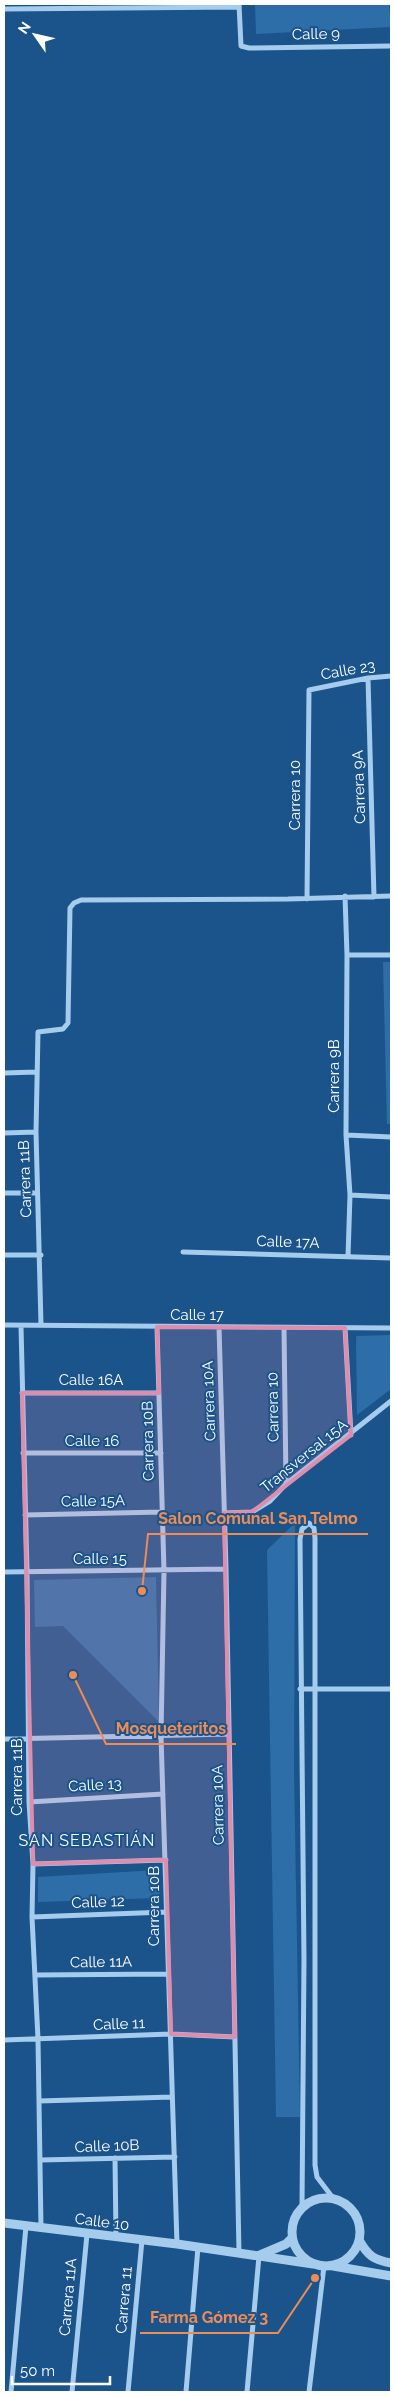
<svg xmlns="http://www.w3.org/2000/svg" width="395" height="2396" viewBox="0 0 395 2396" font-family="Raleway,sans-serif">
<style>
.green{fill:#2d6ea9}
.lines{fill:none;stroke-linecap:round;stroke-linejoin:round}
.minor{stroke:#a5cbed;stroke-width:5}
.tertiary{stroke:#a5cbed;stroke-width:9}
.marked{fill:#e08cad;fill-opacity:0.2;stroke:#e08cad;stroke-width:4;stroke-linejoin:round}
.labels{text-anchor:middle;stroke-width:4;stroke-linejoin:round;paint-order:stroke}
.street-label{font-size:15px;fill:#fff;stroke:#1a548b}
.neighbourhood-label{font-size:16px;letter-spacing:1px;fill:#fff;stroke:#1a548b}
.leader{fill:none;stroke:#ef8b55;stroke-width:2}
.callout-dot{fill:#ef8b55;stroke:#1a548b;stroke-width:2}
.callout-label{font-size:16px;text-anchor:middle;font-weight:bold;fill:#ef8b55;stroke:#1a548b;stroke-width:4;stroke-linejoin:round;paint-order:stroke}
</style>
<rect width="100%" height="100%" fill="#1a548b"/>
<path class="green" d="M255 4H389L391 27 256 34Z
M383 962H391V1124H387Z
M391 1335V1389L357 1415 356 1336Z
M295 1523 294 1770 300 2117H276L267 1550Z
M156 1577 159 1722 63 1626 35 1627 34 1580Z
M158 1870 160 1898 38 1902V1877Z"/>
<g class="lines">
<path class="minor" d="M239 4 241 46 249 48 391 46
M4 9 239 7
M368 678 374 897
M345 896 347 955 346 1135 350 1195 348 1257
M307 899 309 690 368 678 391 676
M347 955H391
M4 1073 36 1072
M4 1133 36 1132
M346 1135 391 1137
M4 1193H37
M350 1195 391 1197
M183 1252 391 1258
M4 1255H41
M4 1325 391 1328
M41 1325 36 1132 38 1032 63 1029 68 1023 70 908 74 903 81 900 288 899 391 896
M21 1326 27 1571 29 1802 33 1864 32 1917 38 2039 41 2228
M157 1327 164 1571 161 1736 177 2244
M219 1327 226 1569 239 2253
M284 1328 286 1484
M345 1328 351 1435
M22 1393H159
M23 1453H161
M224 1513 252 1512 270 1501 286 1484 391 1401
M25 1515 162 1512
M4 1572 226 1569
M300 1689H391
M4 1739 229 1734
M29 1802 163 1794
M33 1864 166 1860
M32 1917 166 1912
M35 1975 168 1974
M4 2040 171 2034 235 2037
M39 2101 172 2097
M115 2158 116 2237
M40 2160 175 2157
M302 2207 304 1960 300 1539 302 1529 309 1523 314 1528 315 1538V2165L317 2177 333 2198
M11 2392 26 2226
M72 2392 87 2234
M128 2392 142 2240
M186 2392 198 2247
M247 2392 259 2256
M309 2392 324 2266"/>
<path class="tertiary" d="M292 2232a34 34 0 1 1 68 0a34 34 0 1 1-68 0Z
M4 2223 177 2244 313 2264
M359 2240C368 2256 374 2260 391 2263
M260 2255 286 2244 292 2238
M333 2266 391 2276"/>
</g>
<path class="marked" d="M157 1327 345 1328 351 1435 252 1512 224 1513 235 2037 171 2034 166 1860 33 1864 22 1393H159Z"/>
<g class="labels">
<g class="street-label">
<text transform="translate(316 34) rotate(-1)" y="5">Calle 9</text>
<text transform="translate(348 670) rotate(-10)" y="5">Calle 23</text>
<text transform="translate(359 787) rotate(-92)" y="5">Carrera 9A</text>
<text transform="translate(295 795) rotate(-90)" y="5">Carrera 10</text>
<text transform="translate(334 1076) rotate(-90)" y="5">Carrera 9B</text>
<text transform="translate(25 1179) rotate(-92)" y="5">Carrera 11B</text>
<text transform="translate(288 1242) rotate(2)" y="5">Calle 17A</text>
<text x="197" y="1320">Calle 17</text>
<text x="91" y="1385">Calle 16A</text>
<text transform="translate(209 1401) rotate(-92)" y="5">Carrera 10A</text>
<text transform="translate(273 1407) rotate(-91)" y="5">Carrera 10</text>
<text x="92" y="1446">Calle 16</text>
<text transform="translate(148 1441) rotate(-91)" y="5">Carrera 10B</text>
<text transform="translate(304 1456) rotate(-39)" y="5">Transversal 15A</text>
<text transform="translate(93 1501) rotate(-1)" y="5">Calle 15A</text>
<text x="100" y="1564">Calle 15</text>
<text transform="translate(17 1777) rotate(-90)" y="5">Carrera 11B</text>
<text transform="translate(95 1785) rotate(-3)" y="5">Calle 13</text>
<text transform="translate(218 1805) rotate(-91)" y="5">Carrera 10A</text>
<text transform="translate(98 1902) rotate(-2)" y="5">Calle 12</text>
<text transform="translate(154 1906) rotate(-90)" y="5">Carrera 10B</text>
<text transform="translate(101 1962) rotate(-1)" y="5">Calle 11A</text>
<text transform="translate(119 2024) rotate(-2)" y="5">Calle 11</text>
<text transform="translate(107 2146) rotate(-2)" y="5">Calle 10B</text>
<text transform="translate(102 2222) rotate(7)" y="5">Calle 10</text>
<text transform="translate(68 2297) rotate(-85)" y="5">Carrera 11A</text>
<text transform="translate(124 2300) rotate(-85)" y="5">Carrera 11</text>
</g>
<g class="neighbourhood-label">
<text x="87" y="1846">SAN SEBASTIÁN</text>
</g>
</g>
<path class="leader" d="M142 1591L148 1534H368M73 1675L106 1744H236M315 2278L278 2333H140"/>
<g class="callout-dot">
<circle cx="142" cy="1591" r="5"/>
<circle cx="73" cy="1675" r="5"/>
<circle cx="315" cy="2278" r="5"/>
</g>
<g class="callout-label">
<text x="258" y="1524">Salon Comunal San Telmo</text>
<text x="171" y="1734">Mosqueteritos</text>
<text x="209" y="2323">Farma Gómez 3</text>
</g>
<rect width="395" height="2396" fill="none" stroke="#ffffff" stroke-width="10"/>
<g transform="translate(35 35) rotate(304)" stroke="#1a548b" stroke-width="4" paint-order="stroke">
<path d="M0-4L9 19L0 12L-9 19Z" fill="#ffffff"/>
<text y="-8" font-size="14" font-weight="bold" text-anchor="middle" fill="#ffffff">N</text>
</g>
<path d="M12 2376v8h98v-8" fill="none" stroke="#ffffff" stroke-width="2.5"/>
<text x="20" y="2376" font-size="15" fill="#ffffff" stroke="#1a548b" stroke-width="4" paint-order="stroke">50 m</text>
</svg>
